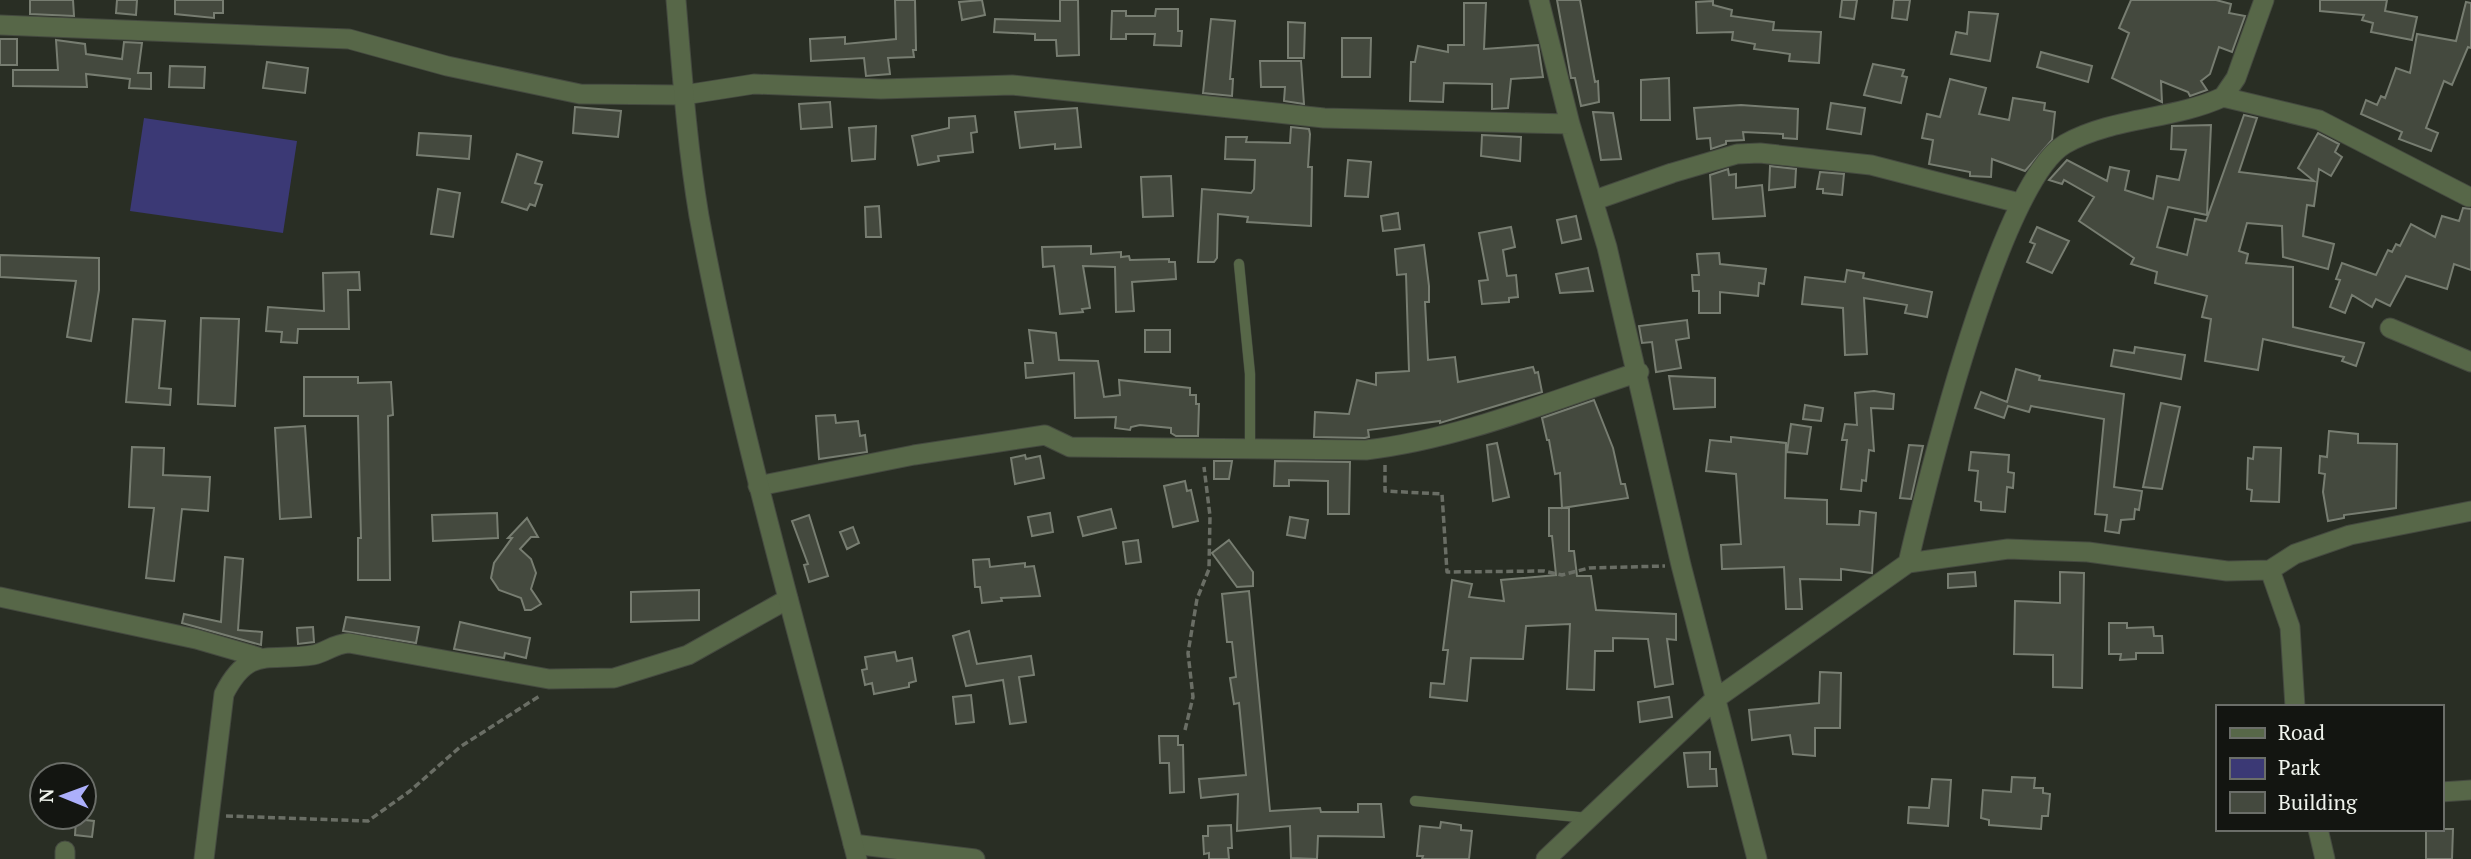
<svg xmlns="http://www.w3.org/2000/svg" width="2471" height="859" viewBox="0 0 2471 859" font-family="'PT Serif',serif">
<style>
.green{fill:#3b3975}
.building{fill:#44493e;stroke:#777d71;stroke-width:2}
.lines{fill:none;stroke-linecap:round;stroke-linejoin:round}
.service-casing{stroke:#454a40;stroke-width:11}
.minor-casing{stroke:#454a40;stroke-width:21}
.tertiary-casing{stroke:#454a40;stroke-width:21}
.path{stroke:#6a6e65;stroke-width:3.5;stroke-dasharray:7 3.5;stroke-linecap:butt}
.service{stroke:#576748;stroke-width:10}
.minor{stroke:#576748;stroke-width:19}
.tertiary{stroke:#576748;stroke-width:19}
</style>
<rect width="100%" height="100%" fill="#292e24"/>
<path class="green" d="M144 118 297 141 283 233 130 211Z"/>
<path class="building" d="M30 0H73L74 16 30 14Z
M117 0H137L136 15 116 13Z
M175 0H223V13H214V18L175 14Z
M895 0H915L916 50H913L914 57 888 58 890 74 866 76 864 58 811 61 810 39 845 37V44L896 39Z
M982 0 985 15 962 20 959 2Z
M1060 0H1078L1079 55 1057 56 1056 40H1035V34L994 32 995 19 1060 21Z
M1557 0H1580L1595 82 1598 81 1599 102 1581 106 1575 78H1571Z
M1842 0H1857L1854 19 1840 17Z
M1894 0H1910L1907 20 1892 18Z
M2131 0H2216L2231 4 2229 13 2245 16 2232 52 2219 47 2210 74 2201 81 2207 90 2190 96 2188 92 2161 81 2162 102 2112 78 2129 33 2119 28Z
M2320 0H2387L2385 11 2417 17 2412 40 2371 32 2373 23 2362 20 2364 15 2320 11Z
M1713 1V5L1732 10 1731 16 1774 22 1773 30 1821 32 1819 63 1789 61 1790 54 1754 49 1755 44 1732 40 1733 32 1697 33 1696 2Z
M2466 2 2471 3V48L2468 47 2452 85 2444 81 2426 128 2438 133 2431 151 2399 139 2402 132 2361 114 2366 100 2377 105 2381 96 2385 98 2396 68 2410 73 2417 34 2456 41Z
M1464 3H1486L1484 49 1538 45 1543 77 1511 79 1508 108 1492 109V84L1444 83 1443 102 1410 101 1411 62H1415L1418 46 1448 52V45H1464Z
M1156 9H1178V31H1182L1181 46 1154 45 1155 34H1126V39H1111L1112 11H1126V16H1155Z
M1969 12 1998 14 1990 61 1951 54 1956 32 1967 34Z
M1211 19 1235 21 1230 79H1233L1232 96 1203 93Z
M1288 22 1305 23 1304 58H1288Z
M1342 38H1371L1370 77H1342Z
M0 39H17V65H0Z
M56 40 85 44 86 54 122 59 124 42 142 43 138 73H151V89L129 88 130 79 86 74 87 87 13 86V70H58Z
M2041 52 2092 66 2088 82 2037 67Z
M1260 61H1301L1304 104 1284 101 1285 87H1261Z
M267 62 308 68 305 93 263 88Z
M1873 64 1904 70 1902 76 1907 77 1901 103 1864 95Z
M170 66 205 67 204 88 169 87Z
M1669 78 1670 120H1641V80Z
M1950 79 1986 88 1979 114 2009 120 2013 98 2045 103 2044 110 2055 112 2052 140 2025 171 1992 159 1991 177 1970 176V172L1929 164 1933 140 1922 138 1927 114 1940 117Z
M830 102 832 127 801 129 799 104Z
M1831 103 1865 108 1861 134 1827 129Z
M1741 105 1798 109 1797 139 1783 138V134L1743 132 1744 140 1726 141V144L1711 149 1710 138 1697 139 1694 108Z
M575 107 621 111 618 137 573 133Z
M1077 108 1081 147 1055 149V144L1020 148 1015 112Z
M1593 112 1613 113 1621 159 1601 160Z
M2244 115 2257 118 2239 172 2314 181 2298 168 2318 133 2339 144 2335 152 2342 157 2331 176 2319 169 2314 206 2307 205 2303 236 2334 244 2328 269 2283 257 2282 226 2247 223 2239 251 2248 254 2246 263 2293 267V327L2364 343 2356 366 2342 361 2344 357 2263 339 2258 370 2205 361 2211 319 2202 317 2207 296 2155 283 2157 272 2131 264 2134 258 2079 221 2094 197 2064 180 2062 184 2049 180 2067 160 2107 181 2110 167 2129 171 2125 190 2153 199 2157 176 2179 180 2186 150 2171 149 2172 126 2211 125 2207 215 2168 207 2157 247 2187 255 2195 219 2206 221Z
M975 116 977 132 971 133 973 152 938 156 939 161 918 165 912 136 949 128V118Z
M876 126 875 159 852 161 849 128Z
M1291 127 1309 129 1310 134 1308 167H1312L1311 226 1247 222 1248 217 1218 214 1217 258 1214 262H1198L1202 189 1251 193 1254 189 1255 160 1225 159 1226 137H1247L1246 142 1290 143Z
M419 133 471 136 469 159 417 155Z
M1482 135 1521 137 1520 161 1481 156Z
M517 154 542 162 535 183 542 185 535 206 530 204 527 210 502 202Z
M1348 160 1371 162 1368 197 1345 196Z
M1770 166 1796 169 1795 187 1769 190Z
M1728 169 1729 175 1736 174V188L1762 185 1765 216 1713 219 1710 175Z
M1820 172 1844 174 1842 195 1823 193V189H1817Z
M1171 176 1173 216 1143 217 1141 177Z
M438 189 460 193 453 237 431 234Z
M879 206 881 237H866L865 207Z
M2463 208 2471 209V270L2454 264 2447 289 2406 276 2390 306 2376 299 2372 307 2352 295 2345 313 2330 307 2340 280 2336 279 2342 263 2376 275 2388 250 2392 252 2396 244 2400 246 2411 224 2435 237 2442 216 2459 221Z
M1398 213 1400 229 1383 231 1381 216Z
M1576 216 1581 239 1562 243 1557 220Z
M1511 227 1515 247 1503 250 1507 276 1516 275 1518 297 1509 298V302L1482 304 1479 281 1488 280 1479 233Z
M2037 227 2069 241 2052 273 2027 262 2035 244 2030 242Z
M1424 245 1429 286V302H1425L1428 360 1455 357 1458 382 1533 367 1535 373 1538 372 1542 392 1440 423V421L1368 430 1369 437 1365 438 1314 437 1315 412 1349 414 1357 380 1376 385V373L1409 371 1406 274 1397 275 1395 249Z
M1091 246V254L1121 252V257L1129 256 1130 260 1169 259V262H1175L1176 279 1132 282 1134 311 1116 312 1115 267 1083 266 1090 308 1082 309 1083 312 1060 314 1054 266 1043 267 1042 247Z
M1719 253 1720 264 1766 269 1764 284 1759 283 1758 296 1720 292V313H1699V291H1693L1692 275H1699L1697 254Z
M0 255 99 258V290L91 341 67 337 76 281 0 277Z
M1588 268 1593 291 1560 293 1556 274Z
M1847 270 1864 273 1863 278 1932 292 1927 317 1905 313 1907 305 1864 298 1867 354 1845 355 1843 308 1802 304 1805 277 1845 282Z
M359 272 360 290H348L349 329H298L297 343 281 342 282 332 266 331 268 307 324 311 323 273Z
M201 318 239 319 235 406 198 404Z
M133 319 165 321 159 388 171 389 170 405 126 402Z
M1687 320 1689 338 1676 340 1681 368 1656 372 1652 342 1642 343 1639 326Z
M1029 330 1056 333 1059 360 1098 361 1104 397 1120 395 1119 380 1190 388V395H1196V404H1199L1198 436H1176L1171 433V428L1140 425 1131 427 1130 430 1115 428 1116 417 1075 418 1074 373 1026 378 1025 363H1033Z
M1145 330H1170V352H1145Z
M2135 347 2185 355 2181 379 2111 366 2114 350 2134 353Z
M2016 369 2040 376 2039 380 2124 394 2114 487 2142 491 2139 510 2135 509 2134 519 2121 520 2119 533 2105 531 2107 515 2095 514 2104 419 2031 406 2029 412 2008 406 2004 418 1975 408 1981 392 2007 402Z
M1669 376 1715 378V407L1674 409Z
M304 377H358V383L391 382 393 415 388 416 390 580H358V538H361L358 416H304Z
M1874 391 1894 394 1893 409 1871 408 1874 451 1869 450 1866 481 1862 480 1861 491 1841 489 1847 440H1842L1845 424 1857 425 1855 393Z
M1594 400 1613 448 1621 484H1625L1628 498 1562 508 1560 473 1555 474 1549 440H1547L1542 418Z
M2161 403 2180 407 2162 489 2143 487Z
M1805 405 1823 408 1821 421 1803 419Z
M835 415 836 423 858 421 860 436 865 435 867 452 819 459 816 416Z
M1791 424 1811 427 1807 454 1787 452Z
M305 426 311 517 280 519 275 428Z
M2329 431 2358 434V443L2397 444 2396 508 2344 515V518L2328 521 2323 492 2325 474 2319 473 2320 456 2327 457Z
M1731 437 1786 443 1785 498 1827 500V524L1859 525 1860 511 1876 513 1872 573 1841 569V580L1800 579 1802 609H1786L1784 567 1722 569 1721 545 1741 544 1736 474 1706 471 1710 440 1731 442Z
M1497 443 1509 497 1493 501 1487 445Z
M1909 445 1923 446 1911 499 1900 498Z
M132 447 164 448 163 475 210 477 208 511 182 509 174 581 146 578 154 508 129 507Z
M2254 447 2281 448 2279 502 2251 501 2252 490 2247 489 2248 458 2253 459Z
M1971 452 2009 455 2008 472 2014 473 2013 488 2007 487 2005 512 1981 510V502L1975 501 1978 471 1969 470Z
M1025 455 1026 459 1040 456 1044 478 1015 484 1011 458Z
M1214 461H1232L1229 479H1214Z
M1275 461 1350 462 1349 514H1328V481L1289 480V486H1274Z
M1185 481 1187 491 1191 490 1198 521 1173 527 1164 486Z
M1549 508H1569V551H1574L1577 576H1591L1596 610 1676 614V640L1667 639 1673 684 1655 687 1648 639 1613 638V651H1595L1594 690 1567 689 1570 624 1526 626 1523 659 1471 658 1467 701 1430 697 1431 683 1444 684 1448 650H1443L1452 580 1472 584 1469 597 1504 601 1501 580 1556 575 1552 536H1549Z
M1111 509 1116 528 1083 536 1078 517Z
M497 513 498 538 433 541 432 515Z
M1050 513 1053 532 1032 536 1028 517Z
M809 515 828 576 809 582 804 565 808 564 792 521Z
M1290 517 1308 520 1305 538 1287 535Z
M527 518 538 537H531L520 549 531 559 536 573 531 589 541 604 531 610H525L521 598 499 590 491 578 494 563 512 538H508Z
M853 527 859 543 847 549 840 532Z
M1138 540 1141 562 1126 564 1123 542Z
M1229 540 1253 572V586L1237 587 1212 553Z
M225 557 243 559 238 630 262 632 261 645 182 623 184 614 221 622Z
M989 559 990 567 1025 563V567L1034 566 1040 596 1001 598 1002 601 982 603 980 587H975L973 560Z
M1975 572 1976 586 1948 588V574Z
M2060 572 2084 573 2082 688 2053 687V655L2014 654 2015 601 2060 603Z
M699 590V620L631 622V592Z
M1249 591 1270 811 1320 808 1321 812H1358V804H1381L1384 837 1318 836 1317 859 1291 858 1290 826 1237 831 1238 794 1201 798 1199 779 1246 775 1239 703 1234 704 1230 678 1236 677 1232 642H1227L1222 594Z
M346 617 419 627 416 643 343 631Z
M460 622 530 638 526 658 505 653 504 658 454 649Z
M2109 623H2127V628L2153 627 2154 636H2162L2163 653H2136V659L2120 660 2121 654H2109Z
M313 627 314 642 298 644 297 628Z
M969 631 977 664 1031 656 1034 675 1019 677 1026 722 1010 724 1003 680 966 686 953 636Z
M895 652 897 661 912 658 916 681 909 683V687L874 694 872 683 865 685 862 670 867 669 865 657Z
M1820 672 1841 673 1840 728H1815V756L1793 754 1790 735 1752 740 1749 710 1819 703Z
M971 695 974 722 956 724 953 697Z
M1669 697 1672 717 1640 722 1638 702Z
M1159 736H1178V745H1183L1184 792 1170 793 1169 763H1160Z
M1710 752V769H1716L1717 786 1688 787 1684 753Z
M2012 777 2035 778 2034 788H2043V793L2050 794 2048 816H2042L2041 829 1989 825V820L1981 818 1983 790 2011 792Z
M1932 779 1951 780 1948 826 1908 823 1909 807 1929 808Z
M76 819 94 821 92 837 75 835Z
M1441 822 1461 825V830L1472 831 1469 859H1422L1423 856H1417L1420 826 1440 828Z
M1231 825 1232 848H1228L1229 859H1209V853L1204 854 1203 836H1208V826Z
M2426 829H2453L2452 859H2426Z"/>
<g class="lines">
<g class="service-casing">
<path id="service" d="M1239 264 1250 374V448
M1415 801 1588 818"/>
</g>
<g class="minor-casing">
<path id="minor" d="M1539 0 1570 124 1607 247 1681 565 1757 859
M0 25 349 39 447 66 580 94 684 95 754 84 881 89 1012 85 1324 118 1570 124
M2223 97 2319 120 2469 197
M1595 200 1672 173 1737 154 1760 153 1871 165 2019 203
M2390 328 2471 362
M758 486 914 455 1045 435 1070 447 1366 450C1460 439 1550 401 1639 372
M1908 563C1927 482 2000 182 2065 144 2113 117 2173 120 2223 97L2236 78 2264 0
M2270 570 2290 627 2295 707
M0 597 196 639 258 657
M2441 792 2471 790
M2318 829 2325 859
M853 844 975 859
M65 851V859
M204 859 224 694C249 645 269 662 313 655 327 652 333 644 349 643L549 679 614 678 688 655 788 599
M1546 859 1714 700 1908 563 2008 549 2088 552 2227 571 2270 570 2295 554 2350 535 2471 511"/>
</g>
<g class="tertiary-casing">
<path id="tertiary" d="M676 0C682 72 687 145 699 216 739 433 802 645 857 859"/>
</g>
<path class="path" d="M1385 465V491L1442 494 1447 572 1544 571 1562 575 1589 568 1665 566
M1185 730 1193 697 1188 653 1197 599 1209 569 1210 516 1204 467
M226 816 368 821 410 791 460 747 541 695"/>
<use href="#service" class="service"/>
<use href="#minor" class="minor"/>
<use href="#tertiary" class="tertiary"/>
</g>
<rect x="2216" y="705" width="228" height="126" fill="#131511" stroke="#6b6e69" stroke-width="2"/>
<rect x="2230" y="728" width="35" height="10" fill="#576748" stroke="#6b6e69" stroke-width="2"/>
<text x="2278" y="740" font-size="21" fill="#eff3ec">Road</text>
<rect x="2230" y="758" width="35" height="21" fill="#3b3975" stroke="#6b6e69" stroke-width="2"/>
<text x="2278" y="775" font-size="21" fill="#eff3ec">Park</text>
<rect x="2230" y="792" width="35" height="21" fill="#44493e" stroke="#6b6e69" stroke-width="2"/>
<text x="2278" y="810" font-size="21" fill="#eff3ec">Building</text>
<g transform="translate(63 796) rotate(271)"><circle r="33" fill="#131511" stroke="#6b6e69" stroke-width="2"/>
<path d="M0-5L12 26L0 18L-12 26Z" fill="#acaffb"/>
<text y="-10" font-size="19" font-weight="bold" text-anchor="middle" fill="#eff3ec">N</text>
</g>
</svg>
